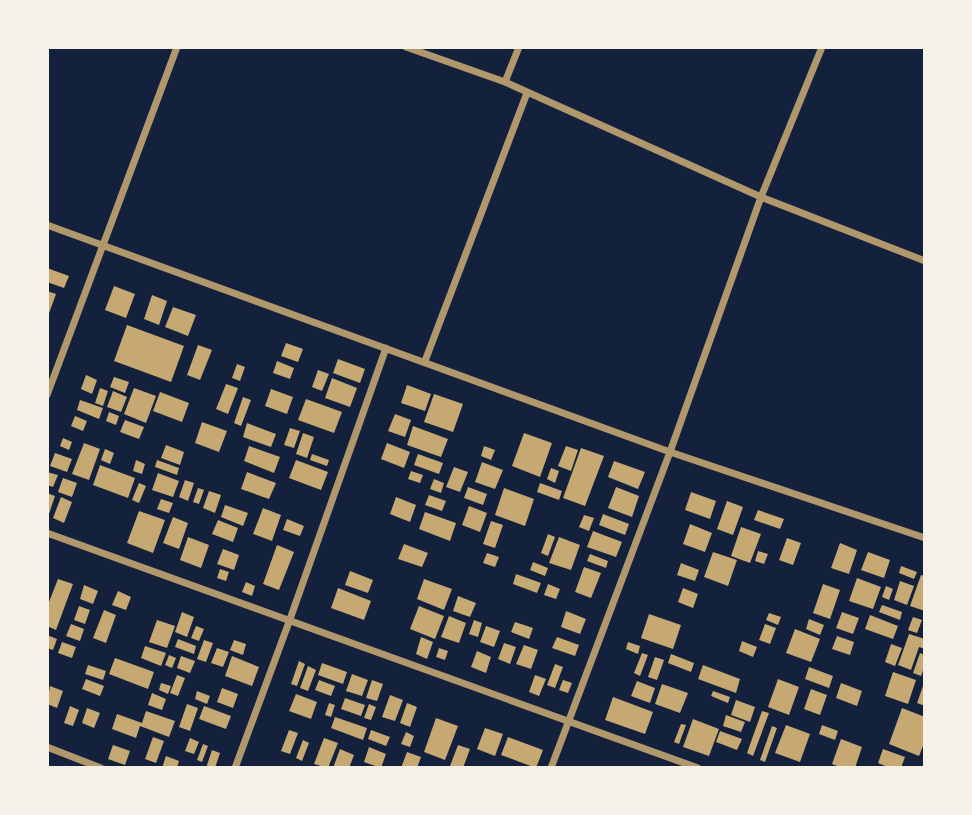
<svg xmlns="http://www.w3.org/2000/svg" width="972" height="815" viewBox="0 0 972 815" font-family="'Zilla Slab',serif">
<style>
.building{fill:#c6a872}
.lines{fill:none;stroke-linecap:round;stroke-linejoin:round}
.minor{stroke:#b1986c;stroke-width:7}
</style>
<rect width="100%" height="100%" fill="#14213d"/>
<path class="building" d="M47 268 69 276 64 288 47 282Z
M114 286 135 294 126 318 105 310Z
M47 291 56 294 48 316H47Z
M152 295 167 301 159 325 144 319Z
M173 307 196 315 188 336 165 327Z
M127 325 184 346 171 382 114 361Z
M286 343 303 349 298 362 281 356Z
M198 345 212 350 200 380 187 375Z
M338 359 365 369 360 383 333 373Z
M277 361 294 368 290 379 273 373Z
M237 364 245 367 240 381 232 378Z
M318 370 329 374 322 391 312 387Z
M86 375 97 380 92 394 81 389Z
M114 377 129 382 125 393 110 387Z
M332 378 357 388 350 407 325 398Z
M226 384 238 388 228 414 216 409Z
M407 385 431 394 425 411 401 403Z
M100 388 108 391 103 406 95 403Z
M134 388 156 396 146 423 124 414Z
M271 389 293 397 287 414 265 406Z
M113 391 127 397 121 412 107 407Z
M160 392 189 403 182 422 153 411Z
M434 394 463 404 453 432 424 422Z
M243 397 251 400 241 426 234 423Z
M306 399 342 412 334 433 298 420Z
M80 400 103 408 99 419 77 410Z
M109 412 119 416 116 425 106 421Z
M395 414 411 420 405 437 388 431Z
M75 416 87 421 83 431 71 426Z
M125 420 144 427 139 439 120 432Z
M202 422 227 431 219 452 195 443Z
M247 423 276 434 271 447 243 437Z
M413 426 448 439 441 457 407 445Z
M290 428 300 431 294 448 284 445Z
M303 433 314 437 307 458 296 454Z
M524 433 552 443 540 477 512 466Z
M63 438 72 442 69 450 60 446Z
M84 443 100 449 89 480 72 474Z
M387 443 410 452 404 468 381 459Z
M166 445 184 452 180 465 161 458Z
M249 446 280 457 274 473 244 461Z
M484 446 495 450 491 460 481 456Z
M566 446 578 450 571 471 558 466Z
M581 448 604 456 585 506 563 498Z
M105 449 114 453 110 464 101 460Z
M55 453 72 459 67 472 50 466Z
M312 454 329 460 327 466 310 460Z
M418 454 443 463 439 474 414 465Z
M136 460 145 464 142 474 133 471Z
M157 460 179 468 177 475 155 467Z
M296 460 328 472 321 490 289 478Z
M614 461 645 472 638 489 608 477Z
M482 462 503 470 495 489 475 482Z
M100 465 135 478 128 498 93 485Z
M454 467 468 472 460 492 446 487Z
M551 468 559 471 555 483 547 479Z
M411 471 423 475 420 483 408 479Z
M47 472 58 475 53 487 47 485Z
M247 472 276 483 269 499 241 489Z
M158 473 179 481 173 497 152 490Z
M63 478 77 483 72 497 58 492Z
M434 479 444 483 441 493 430 489Z
M185 480 194 483 188 501 179 497Z
M139 483 146 486 139 503 132 500Z
M540 483 562 491 559 500 537 492Z
M468 487 487 494 483 505 464 498Z
M616 487 639 496 632 517 608 508Z
M198 488 204 490 199 504 193 502Z
M504 488 534 499 525 526 495 515Z
M209 491 221 495 215 513 203 508Z
M691 492 716 501 710 519 685 510Z
M47 493 55 496 48 517H47Z
M429 495 446 501 442 511 425 505Z
M61 497 72 502 64 523 53 518Z
M396 497 416 505 410 522 390 514Z
M161 499 173 503 169 513 157 509Z
M727 501 743 507 733 535 717 529Z
M225 505 248 513 243 526 221 517Z
M469 506 487 513 480 532 462 525Z
M263 508 281 515 272 541 253 534Z
M758 510 784 519 780 529 754 520Z
M139 511 165 520 153 553 127 543Z
M425 512 456 523 450 541 419 529Z
M603 514 629 524 625 535 599 525Z
M584 515 594 518 589 531 579 527Z
M173 517 188 523 179 549 163 543Z
M287 519 304 526 300 536 283 530Z
M218 520 238 528 233 542 212 534Z
M491 521 503 525 495 548 483 544Z
M690 524 712 533 705 552 683 544Z
M741 527 761 534 750 563 731 556Z
M593 531 622 542 616 557 587 547Z
M548 534 555 537 548 556 541 553Z
M188 537 209 545 201 568 180 560Z
M559 537 580 545 571 570 549 563Z
M787 538 801 543 793 565 779 560Z
M840 543 857 550 849 574 831 568Z
M404 544 428 553 422 567 398 559Z
M277 545 294 552 279 590 263 584Z
M223 549 239 555 234 570 217 564Z
M758 551 768 554 764 564 755 561Z
M713 552 737 560 728 586 704 577Z
M868 552 890 560 884 578 861 570Z
M487 553 499 557 495 567 483 563Z
M590 554 608 561 606 568 587 561Z
M533 562 548 568 545 576 530 570Z
M681 563 699 570 695 581 677 575Z
M901 566 917 572 914 579 899 573Z
M584 567 601 573 591 598 575 592Z
M220 569 229 572 226 581 217 578Z
M350 571 373 580 368 593 345 585Z
M516 574 541 583 537 593 513 584Z
M921 575 925 576V611L910 606Z
M857 578 881 587 873 609 849 601Z
M58 579 73 584 56 630 47 626V607Z
M424 579 452 589 444 610 417 599Z
M900 581 914 586 907 605 894 600Z
M246 582 255 586 252 596 242 592Z
M548 584 560 589 556 599 544 595Z
M823 584 840 590 830 619 813 613Z
M84 585 98 591 93 604 80 599Z
M886 586 893 589 889 600 882 597Z
M338 588 371 601 364 620 331 608Z
M683 588 698 594 693 608 678 602Z
M118 591 131 597 126 610 112 605Z
M458 596 476 603 470 617 453 611Z
M882 605 902 612 900 620 879 612Z
M79 606 90 610 85 624 74 620Z
M419 606 444 616 435 639 410 629Z
M104 610 116 615 106 643 93 638Z
M566 611 586 619 580 634 561 627Z
M182 612 194 617 187 637 175 632Z
M842 612 859 618 853 634 836 628Z
M769 613 781 617 778 625 766 620Z
M649 614 681 625 673 649 641 638Z
M870 615 898 626 893 639 865 629Z
M449 616 466 623 459 643 441 637Z
M913 617 922 620 917 633 908 630Z
M809 619 824 625 820 635 806 629Z
M157 620 175 626 167 648 149 642Z
M474 620 482 623 478 637 469 634Z
M515 622 533 628 529 639 511 632Z
M71 624 84 629 80 641 66 636Z
M765 624 776 628 770 644 759 640Z
M196 626 204 629 199 641 191 638Z
M486 626 500 631 494 647 480 642Z
M795 629 820 639 811 662 786 653Z
M909 634 925 639V649L919 647 911 670 898 665Z
M47 635 57 639 53 650 47 648Z
M837 636 854 642 850 655 832 649Z
M421 637 433 642 427 659 416 654Z
M557 637 579 645 575 656 552 648Z
M178 639 196 646 194 654 175 647Z
M204 640 213 643 206 662 197 659Z
M234 640 246 644 243 655 230 650Z
M742 641 757 647 753 657 739 651Z
M62 642 76 647 72 658 58 653Z
M628 642 640 646 638 654 626 649Z
M504 643 516 647 510 664 498 659Z
M891 644 902 648 895 666 885 662Z
M524 645 538 650 531 669 516 664Z
M145 646 166 653 161 666 141 658Z
M217 648 229 652 223 667 211 663Z
M439 648 448 651 445 660 436 657Z
M477 651 491 657 486 673 471 667Z
M642 653 648 655 640 676 634 673Z
M920 653 925 655V665L921 676 913 673Z
M671 654 694 663 691 672 668 663Z
M169 655 176 658 172 668 165 665Z
M181 656 195 661 190 673 177 668Z
M232 656 259 667 252 686 225 676Z
M655 657 664 660 657 680 648 677Z
M115 658 154 672 148 689 109 674Z
M299 661 305 664 297 686 291 684Z
M322 663 347 672 343 684 318 675Z
M555 664 563 667 555 688 547 685Z
M88 665 106 671 103 680 85 674Z
M703 665 740 679 736 693 698 679Z
M308 666 316 670 308 691 300 688Z
M809 667 833 676 829 688 805 679Z
M893 672 916 680 908 704 885 696Z
M352 674 368 680 362 696 346 691Z
M177 675 185 678 178 696 170 693Z
M535 675 546 679 539 696 529 692Z
M86 679 104 686 100 696 82 689Z
M778 679 799 687 789 715 768 707Z
M319 680 335 686 331 696 315 690Z
M372 680 383 684 377 701 366 698Z
M563 680 572 683 568 693 559 690Z
M637 681 655 688 650 703 631 696Z
M161 683 171 686 168 694 159 690Z
M841 683 862 691 857 706 836 698Z
M924 683H925V706L917 703Z
M662 684 688 693 680 713 655 704Z
M50 686 63 691 57 708 47 704Z
M222 688 238 694 233 708 217 702Z
M811 689 827 695 820 715 804 709Z
M197 691 210 696 207 704 195 699Z
M713 691 730 697 728 703 711 696Z
M152 693 166 699 162 710 148 705Z
M296 694 317 702 311 719 289 711Z
M390 695 403 700 395 721 382 717Z
M613 697 653 712 645 734 605 720Z
M345 698 365 705 361 716 341 709Z
M736 700 755 707 750 722 731 715Z
M329 703 335 705 331 717 325 715Z
M407 703 417 707 410 727 400 723Z
M187 704 198 708 190 731 179 727Z
M369 704 376 707 371 720 364 718Z
M70 706 79 710 73 726 64 723Z
M204 706 231 716 226 729 199 719Z
M87 708 100 713 94 728 82 723Z
M902 708 925 717V741L919 756 889 744Z
M146 711 175 721 169 737 140 726 136 738 112 729 117 714 142 723Z
M762 711 769 713 753 756 747 753Z
M726 715 745 722 741 732 723 726Z
M335 717 367 728 363 740 331 728Z
M436 718 458 726 445 760 424 752Z
M693 719 719 729 709 756 683 747Z
M681 724 686 725 679 744 674 742Z
M786 725 810 734 800 762 775 753Z
M822 725 838 731 835 740 819 734Z
M772 726 777 728 765 762 760 760Z
M485 728 503 734 495 756 477 749Z
M289 730 298 733 290 754 281 751Z
M371 730 390 737 386 746 368 739Z
M720 731 742 739 737 750 716 742Z
M406 732 414 736 410 747 401 744Z
M153 737 164 741 156 763 145 759Z
M508 737 543 750 536 768 501 755Z
M190 738 199 742 194 754 185 751Z
M324 738 338 743 328 768 314 764Z
M841 739 862 747 855 768H842L832 764Z
M303 740 309 743 302 761 296 758Z
M203 744 208 746 202 762 197 760Z
M113 745 130 751 125 765 108 759Z
M458 745 470 749 463 768 450 766Z
M369 747 386 754 381 768 364 762Z
M340 749 354 755 349 768H333Z
M883 749 905 757 901 768H890L878 763Z
M212 750 220 753 215 768H206Z
M407 752 421 757 417 768H401Z
M166 756 179 761 177 768H162Z"/>
<g class="lines">
<path class="minor" d="M406 47 505 82 761 197 925 261
M505 82 519 47
M47 225 670 452 925 538
M425 361 527 93
M47 395 177 47
M47 533C264 613 482 688 698 768
M47 747 101 768
M235 768 289 622 386 348
M551 768 670 452 761 197 822 47"/>
</g>
<rect width="972" height="815" fill="none" stroke="#f6f1e7" stroke-width="98"/>
</svg>
